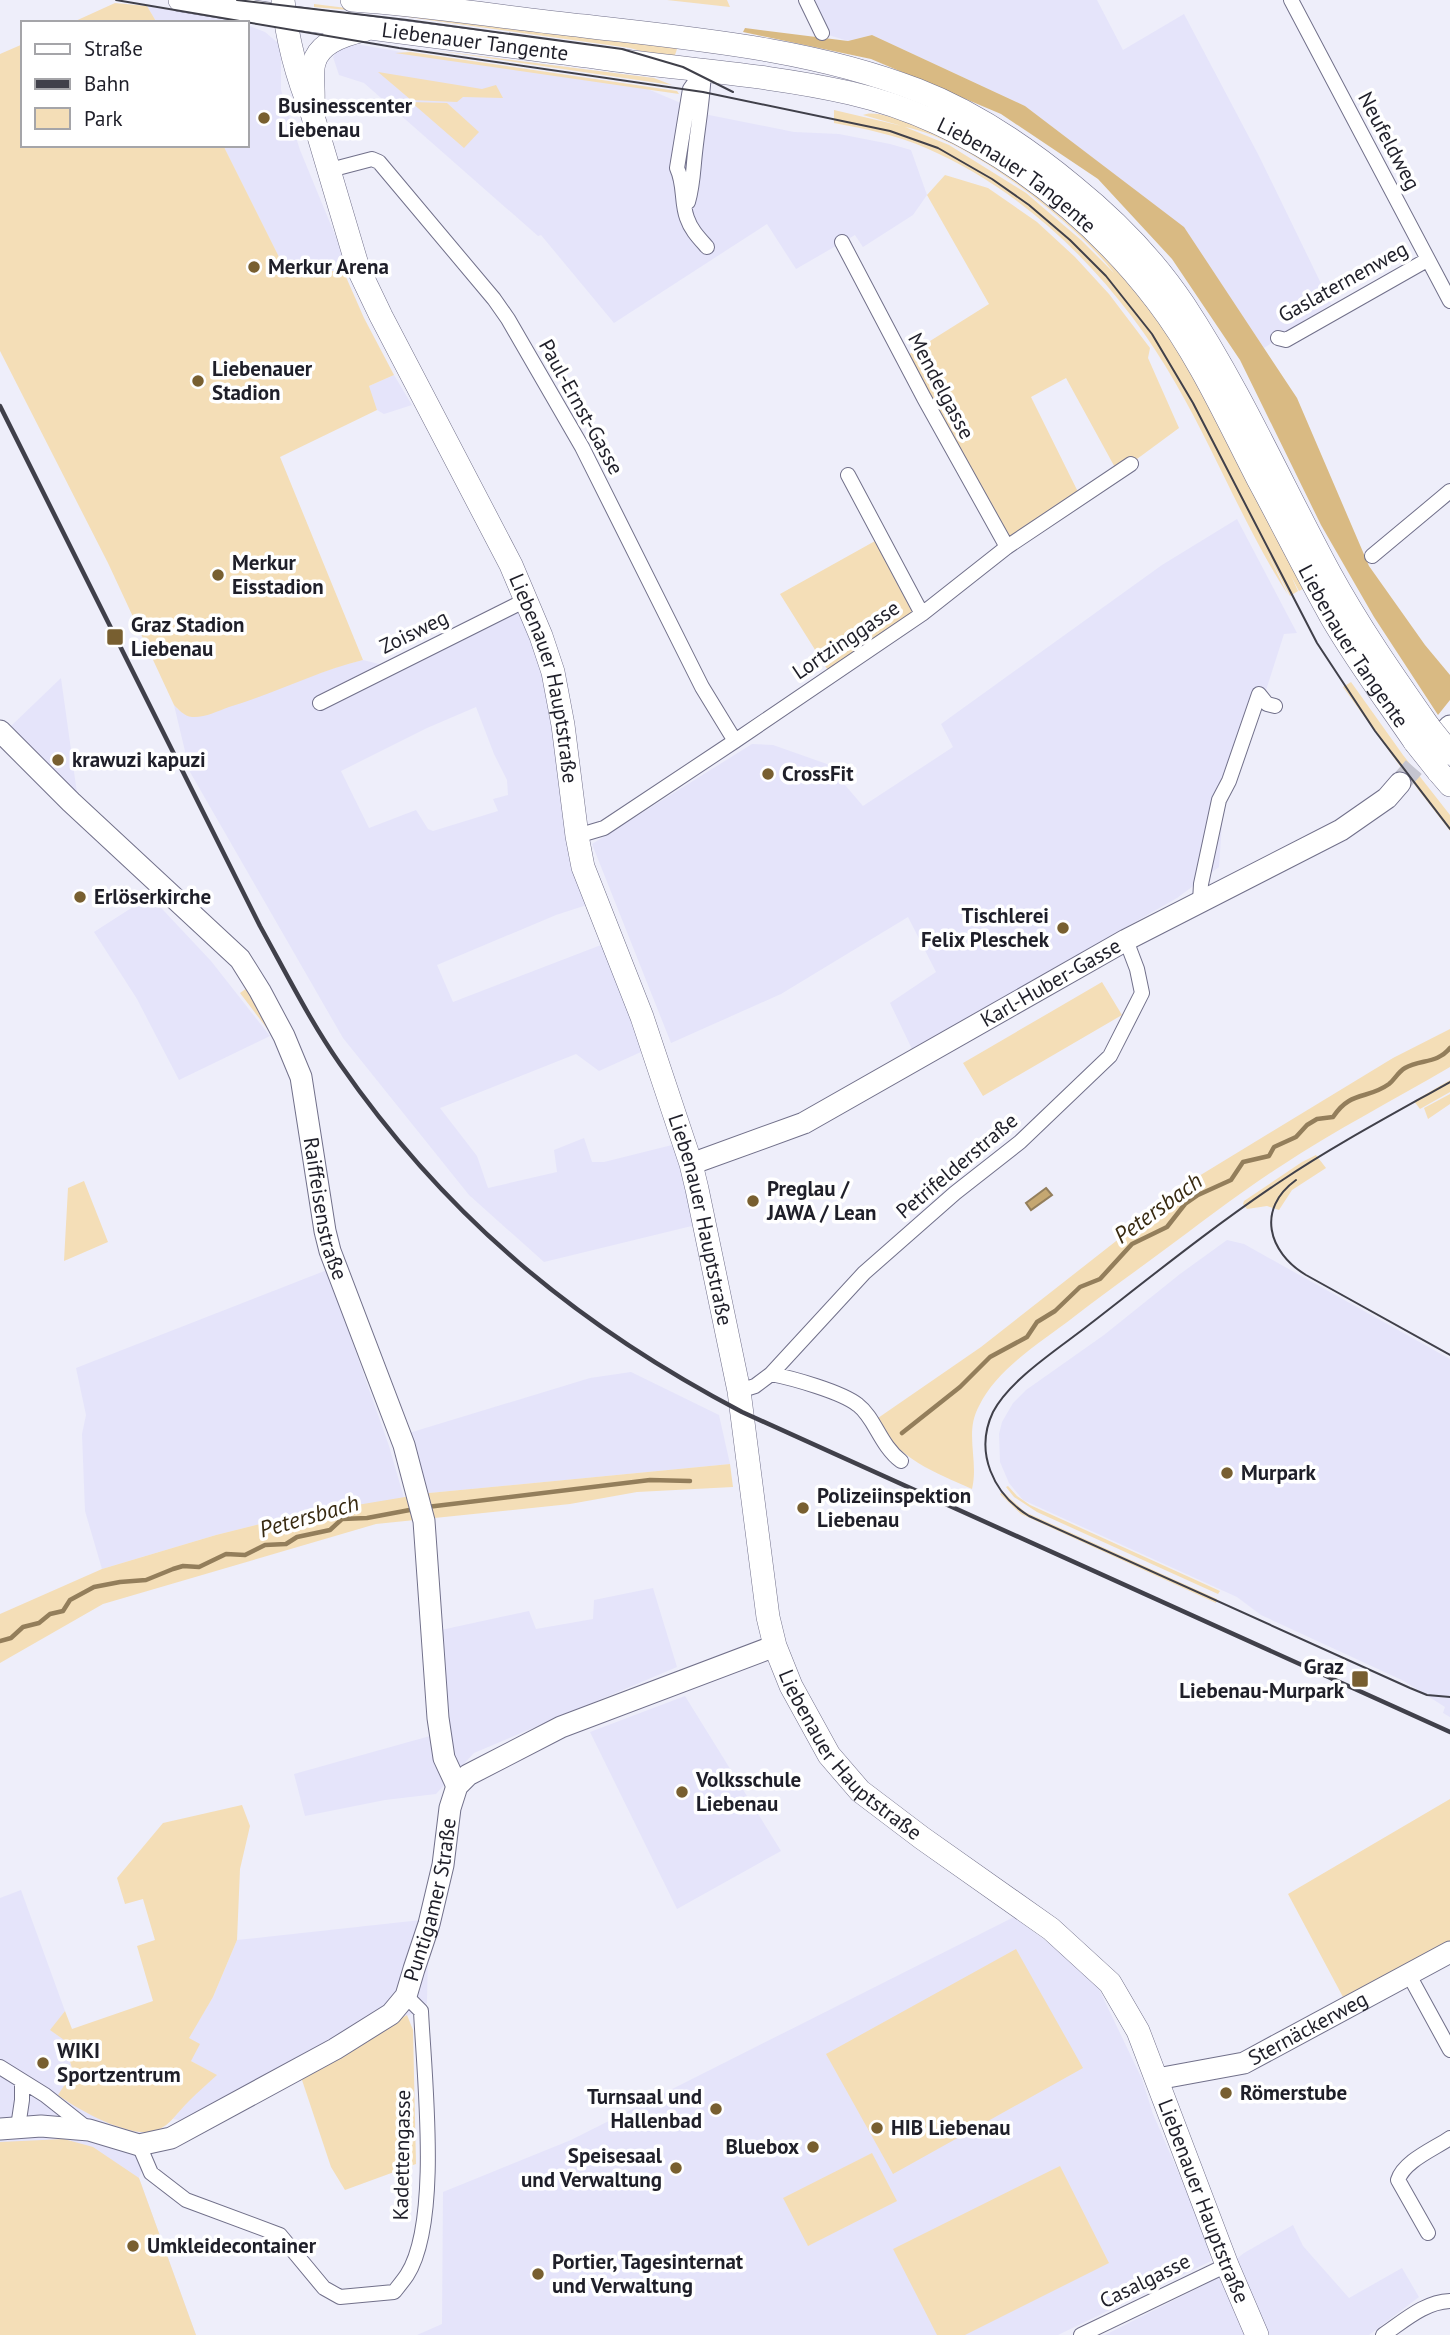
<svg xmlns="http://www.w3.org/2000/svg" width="1450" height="2335" viewBox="0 0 1450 2335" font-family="'PT Sans',sans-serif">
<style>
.built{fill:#e5e4fa;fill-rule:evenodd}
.green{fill:#f4deb7;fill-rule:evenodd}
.forest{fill:#d9ba83}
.water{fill:#c5a771;stroke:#937e5b;stroke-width:2}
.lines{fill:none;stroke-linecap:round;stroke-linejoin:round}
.stream{stroke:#937e5b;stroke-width:4.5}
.secondary-tunnel{stroke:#c5c5d0;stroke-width:21;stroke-dasharray:21 10;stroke-linecap:butt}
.street-casing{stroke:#71708a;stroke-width:16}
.secondary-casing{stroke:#71708a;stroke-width:23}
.primary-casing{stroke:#71708a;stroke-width:24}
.street{stroke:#fff;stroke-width:14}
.secondary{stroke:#fff;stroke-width:21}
.primary{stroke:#fff;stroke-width:23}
.tram{stroke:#40404a;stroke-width:2}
.rail{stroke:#40404a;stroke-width:4.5}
.primary-bridge-casing{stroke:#71708a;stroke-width:24;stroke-linecap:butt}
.primary-bridge{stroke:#fff;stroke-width:23}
.poi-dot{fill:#785f30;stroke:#fff;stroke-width:2.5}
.labels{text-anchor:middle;stroke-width:7;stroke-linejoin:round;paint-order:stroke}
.street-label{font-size:21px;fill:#1f1f29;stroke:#fff}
.poi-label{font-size:21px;font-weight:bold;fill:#1f1f29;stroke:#fff;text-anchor:start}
.water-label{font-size:23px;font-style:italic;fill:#382a11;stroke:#fff}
</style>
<rect width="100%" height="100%" fill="#eeeefa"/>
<path class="built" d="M806 0H1097L1123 50 1184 14 1259 156 1331 304 1264 348 1183 227 1025 106 872 35 848 41 822 33Z
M147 6 225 20 238 23H157Z
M247 25 265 32 278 43 281 49V90L300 150 349 269 285 278 279 257 223 145H247Z
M343 42 420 55 643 87 709 115 794 132 839 134 890 144 911 150 927 195 913 215 863 247 855 235 796 269 767 224 614 323 541 235 538 236 364 83 339 75 333 57Z
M394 375 412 405 384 414 377 410 368 389 369 386Z
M1237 519 1297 633 1284 634 1251 737 1223 808 1219 867 1177 898 912 1049 890 1003 936 972 908 917 781 994 671 1043 592 844 752 744 773 745 827 764 863 806 953 747 941 724 1162 565Z
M528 599 596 902 556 915 437 965 453 1002 601 945 613 944 652 1047 599 1071 576 1054 440 1108 477 1156 488 1188 557 1172 554 1150 584 1138 592 1162H604L684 1142 704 1223 544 1262 469 1195 343 1038 190 772 174 705 178 709 194 717 343 665 363 660 391 667ZM476 707 494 754 507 780 508 795 493 799 498 811 433 831 428 829 416 810 369 828 341 771 427 728Z
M61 678 77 793 11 726Z
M150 896 211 961 270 1036 179 1080 137 999 94 932Z
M1227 1240 1244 1244 1450 1359V1717L1443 1713 1445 1707 1404 1681 1261 1615 1237 1597 1023 1500 1009 1483 1000 1462 999 1434 1002 1422 1013 1403 1026 1390 1104 1335 1180 1274Z
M327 1270 389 1446 404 1498 297 1515 216 1535 102 1569 85 1511 82 1434 86 1415 76 1368Z
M631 1372 719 1415 730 1464 429 1493 409 1433 590 1378Z
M653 1588 677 1667 474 1753 436 1794 385 1800 305 1816 294 1774 430 1736 421 1629 441 1630 529 1611 536 1629 593 1619 594 1600Z
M685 1696 781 1851 677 1909 590 1732Z
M21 1890 65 2011 51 2030 64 2040 73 2072 156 2131 139 2178 196 2335H0V1898Z
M1014 1917 1066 1956 1096 1983 1142 2079 1153 2114 1204 2232 1211 2261 1058 2335H417L442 2324 443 2192 571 2140Z
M421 1920 428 1950 427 2003 424 2007 206 2125 173 2119 187 2102 216 2075 191 2061 188 2038 213 1997 237 1940Z
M1293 2225 1303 2246 1349 2298 1402 2268 1419 2297 1369 2335H1105L1204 2285 1244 2253Z"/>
<path class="green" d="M668 0H727L730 7 667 0Z
M115 3 147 6 157 23H71Z
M314 4 556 34 675 46 677 49 674 58H666L630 48 371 12 314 7Z
M23 44V145H223L279 257 285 277 349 269 346 277 364 318 394 375 369 386 377 410 280 457 363 660C317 671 274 694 229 707 218 711 204 718 192 717 184 716 179 710 174 705L108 563 0 351V54Z
M433 50 654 78 672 85Z
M410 52 677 91 679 94 395 53Z
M378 72 482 89 496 85 503 98 463 97 457 102 411 100Z
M411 102 447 103 479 132 464 148Z
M834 110 902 126 863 115C876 108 917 126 932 132 1038 179 1128 265 1186 365 1228 437 1263 513 1302 587L1305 588 1299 591 1291 576 1298 591 1290 596 1265 548 1288 595C1245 528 1216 453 1176 384 1120 285 1031 193 926 148 897 135 865 129 834 123ZM905 127C967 138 1076 223 1114 273L1081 240 1026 193 949 145Z
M945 175 988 188 1037 222 1075 257 1109 294 1150 348 1148 358 1179 428 1118 473 1066 378 1031 397 1081 498 1007 547 903 358 989 304 927 195Z
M875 541 911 603 912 615 829 672 780 594Z
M1351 682 1403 755 1450 815V831L1397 762 1343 687Z
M1102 982 1122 1015 983 1096 963 1063Z
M247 988 275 1039 240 993Z
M1450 1029V1067C1394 1100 1335 1130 1281 1166 1239 1193 1200 1224 1160 1253 1132 1274 1103 1294 1075 1316 1042 1342 998 1367 979 1406 964 1433 979 1460 972 1489 937 1473 893 1458 878 1418L981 1347 1199 1176 1393 1058Z
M1450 1080V1092L1420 1109 1414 1101Z
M1450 1094V1104L1428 1119 1424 1108Z
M1316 1155 1326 1168 1292 1190 1279 1210 1267 1206 1247 1209 1243 1204 1244 1201 1302 1162Z
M84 1181 108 1242 64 1261 68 1188Z
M730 1464 733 1487 637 1492 570 1504 376 1524 103 1604 0 1663V1614L102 1569 216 1535 297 1515 429 1493Z
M1008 1486 1017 1496 1030 1505 1220 1591 1218 1594 1037 1512 1014 1497 1006 1487Z
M1003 1492 1025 1512 1217 1599 1216 1603 1021 1514 1000 1494Z
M1450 1799V1941L1343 1997 1288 1894Z
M242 1805 250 1826 240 1869 237 1940 213 1997 189 2038 200 2044 191 2061 217 2075C208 2083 198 2092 189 2101 179 2110 171 2125 157 2130 133 2141 77 2109 58 2095L73 2072 64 2040 50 2030 65 2011 72 2029 153 2001 137 1946 155 1940 143 1899 125 1904 117 1878 163 1823Z
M1016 1949 1083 2068 893 2174 826 2054Z
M407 2015 413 2030 416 2164 345 2190 331 2167 300 2074Z
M64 2139 93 2147 139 2178 196 2335H0V2142Z
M872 2153 897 2201 808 2246 783 2198Z
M1060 2166 1109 2263 965 2335H937L893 2249Z"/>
<path class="forest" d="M745 28 848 41 872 35 1025 106 1184 227 1297 398 1369 566 1425 645 1450 675V700L1438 715 1374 617 1321 525 1240 360 1172 259 1098 179 1001 114 871 59 743 32Z"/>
<path class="water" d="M1046 1188 1052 1195 1031 1210 1026 1203Z"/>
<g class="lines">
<path class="stream" d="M902 1433 960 1387 990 1357 1027 1337 1037 1322 1055 1311 1080 1287 1100 1279 1132 1244 1167 1227 1185 1204 1198 1195 1231 1180 1243 1162 1269 1156 1274 1147 1296 1137 1307 1125 1317 1119 1333 1117C1351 1090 1367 1100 1389 1084 1395 1079 1398 1072 1405 1068 1421 1059 1437 1064 1450 1048
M427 1507 650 1480 690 1481
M0 1641 11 1638 23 1627 39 1623 50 1614 63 1611 70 1600 94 1587 120 1582 146 1580 173 1569 183 1566 199 1567 226 1554 245 1555 265 1545 286 1544 297 1537 330 1530 342 1519 367 1518 415 1509"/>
<path class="secondary-tunnel" d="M1400 783 1435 743"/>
<g class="street-casing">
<path id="street" d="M806 0 822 33
M1291 0 1450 301
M704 69 690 89 677 168C685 185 681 202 687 218 691 230 699 238 707 247
M330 170 372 159 379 162 494 299 508 319 582 447 702 687 735 741
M688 202C693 185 693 170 695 153 698 125 703 98 704 70
M842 242 924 398 1007 547
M1278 338 1286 340 1427 260
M848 475 922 614
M1372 556 1450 491
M320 703 528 599
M577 836 604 828 735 741 922 614 1007 547 1131 464
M1200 902 1201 884 1219 800 1229 781 1259 694 1267 704 1275 706
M771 1374C792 1378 842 1392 858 1405 875 1418 880 1445 901 1461
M739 1391 755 1386 771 1374 864 1273 955 1193 1020 1142 1110 1056 1142 993 1137 969 1126 940
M1409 1975 1450 2050
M0 2067 45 2095 88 2129
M18 2127 22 2100V2082
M139 2145 151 2173 186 2200 280 2235 324 2288 340 2297 394 2292C398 2287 403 2281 407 2275 441 2222 424 2076 421 2011L406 1996
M1428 2233 1398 2180C1404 2161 1434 2149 1450 2138
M1081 2335 1227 2265
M1383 2335C1404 2321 1424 2302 1450 2301"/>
</g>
<g class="secondary-casing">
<g id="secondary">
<path d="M1447 729 1450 726"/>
<path id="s1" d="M0 731 71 802 240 959 260 991 284 1036 301 1077 325 1231 330 1251 404 1445 424 1521 438 1718 444 1758 457 1786"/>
<path id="s2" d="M691 1164 804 1123 1126 940 1341 830 1387 798 1400 783"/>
<path id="s3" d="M1157 2079 1244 2063 1450 1952"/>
<path id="s4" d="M0 2129 41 2126 89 2130 139 2145 171 2138 335 2049 391 2014 406 1996 414 1969 429 1924 443 1865 450 1808 457 1786 468 1775 561 1727 775 1646"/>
</g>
</g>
<g class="primary-casing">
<g id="primary">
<path id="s5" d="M180 0C322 24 466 40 609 59 690 70 771 75 850 93 972 121 1083 204 1157 301 1199 356 1227 419 1258 479 1283 525 1306 572 1332 618 1357 661 1387 701 1415 742"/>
<path id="s6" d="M283 0C287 39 297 77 312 113L358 268 381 316 511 565 541 636 553 672 563 725 577 836 583 867 642 1017 691 1164 697 1189 739 1391 768 1617 775 1646 791 1686 829 1755 860 1791 922 1838 1051 1929 1110 1983 1138 2031 1227 2265 1257 2335"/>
<path d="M352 0C430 5 506 18 584 26 695 39 812 49 917 90 974 112 1026 147 1073 186 1115 220 1154 260 1184 305 1240 390 1281 483 1329 572 1359 627 1394 677 1429 727"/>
<path d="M313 102C314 91 311 72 314 63 319 42 346 34 364 30"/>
<path d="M1438 771 1450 785"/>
</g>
</g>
<use href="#street" class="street"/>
<use href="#secondary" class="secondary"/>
<use href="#primary" class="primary"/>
<path class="tram" d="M116 0 399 48 703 92 890 131 938 148 992 179 1029 205 1070 240 1106 276 1152 334 1193 403 1317 643 1375 731 1450 829
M237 0 407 20 622 49 683 67 733 92
M1450 1082C1393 1114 1335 1145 1281 1181 1215 1225 1153 1275 1090 1324 1061 1347 1010 1379 993 1412 974 1452 993 1494 1029 1516L1410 1688 1427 1695 1450 1697
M1296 1180C1256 1209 1268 1252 1306 1275L1450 1355"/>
<path class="rail" d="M0 406 260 926C286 973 310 1021 340 1064 446 1217 578 1326 742 1412L1450 1732"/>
<g class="primary-bridge-casing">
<path id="primary-bridge" d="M1429 727 1450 753
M1415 742 1438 771"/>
</g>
<use href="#primary-bridge" class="primary-bridge"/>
</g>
<g class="poi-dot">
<circle cx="264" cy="118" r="7"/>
<circle cx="254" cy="267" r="7"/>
<circle cx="198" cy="381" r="7"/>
<circle cx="218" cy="575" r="7"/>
<rect x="106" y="628" width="18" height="18" rx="3.5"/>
<circle cx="58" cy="760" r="7"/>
<circle cx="768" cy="774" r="7"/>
<circle cx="80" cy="897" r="7"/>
<circle cx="1063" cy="928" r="7"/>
<circle cx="753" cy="1201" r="7"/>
<circle cx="1227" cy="1473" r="7"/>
<circle cx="803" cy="1508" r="7"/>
<rect x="1351" y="1670" width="18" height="18" rx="3.5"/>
<circle cx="682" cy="1792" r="7"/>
<circle cx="43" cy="2063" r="7"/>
<circle cx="1226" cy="2093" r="7"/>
<circle cx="716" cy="2109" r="7"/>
<circle cx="877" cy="2128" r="7"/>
<circle cx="813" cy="2147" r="7"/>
<circle cx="676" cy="2168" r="7"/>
<circle cx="133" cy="2246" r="7"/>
<circle cx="538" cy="2274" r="7"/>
</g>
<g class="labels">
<g class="street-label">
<text dy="7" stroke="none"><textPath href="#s5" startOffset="298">Liebenauer Tangente</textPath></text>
<text transform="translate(1389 141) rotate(62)" y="7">Neufeldweg</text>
<text dy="7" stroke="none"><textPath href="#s5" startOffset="864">Liebenauer Tangente</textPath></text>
<text transform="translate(1343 282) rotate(-29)" y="7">Gaslaternenweg</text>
<text transform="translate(941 386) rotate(62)" y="7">Mendelgasse</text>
<text transform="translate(581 407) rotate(61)" y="7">Paul-Ernst-Gasse</text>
<text transform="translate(414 632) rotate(-26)" y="7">Zoisweg</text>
<text transform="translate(846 640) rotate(-34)" y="7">Lortzinggasse</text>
<text dy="7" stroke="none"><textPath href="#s5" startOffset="1452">Liebenauer Tangente</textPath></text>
<text dy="7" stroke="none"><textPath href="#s6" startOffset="732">Liebenauer Hauptstraße</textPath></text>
<text dy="7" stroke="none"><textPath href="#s2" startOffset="404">Karl-Huber-Gasse</textPath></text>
<text transform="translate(957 1166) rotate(-40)" y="7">Petrifelderstraße</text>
<text dy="7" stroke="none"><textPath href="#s1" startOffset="598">Raiffeisenstraße</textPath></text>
<text dy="7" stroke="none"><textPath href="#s6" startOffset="1298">Liebenauer Hauptstraße</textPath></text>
<text dy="7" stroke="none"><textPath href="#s6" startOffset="1866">Liebenauer Hauptstraße</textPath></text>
<text dy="7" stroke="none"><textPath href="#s4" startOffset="550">Puntigamer Straße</textPath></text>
<text dy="7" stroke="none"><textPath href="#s3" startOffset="161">Sternäckerweg</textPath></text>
<text transform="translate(402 2155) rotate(-89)" y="7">Kadettengasse</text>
<text dy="7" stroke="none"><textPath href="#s6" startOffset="2454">Liebenauer Hauptstraße</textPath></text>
<text transform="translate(1145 2281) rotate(-26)" y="7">Casalgasse</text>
</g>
<g class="poi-label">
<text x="278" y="113">Businesscenter<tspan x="278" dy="24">Liebenau</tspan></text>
<text x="268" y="274">Merkur Arena</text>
<text x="212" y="376">Liebenauer<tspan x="212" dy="24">Stadion</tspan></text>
<text x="232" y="570">Merkur<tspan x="232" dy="24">Eisstadion</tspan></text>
<text x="131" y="632">Graz Stadion<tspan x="131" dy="24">Liebenau</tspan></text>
<text x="72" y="767">krawuzi kapuzi</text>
<text x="782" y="781">CrossFit</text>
<text x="94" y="904">Erlöserkirche</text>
<text x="1049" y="923" text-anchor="end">Tischlerei<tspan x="1049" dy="24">Felix Pleschek</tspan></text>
<text x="767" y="1196">Preglau /<tspan x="767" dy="24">JAWA / Lean</tspan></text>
<text x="1241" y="1480">Murpark</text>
<text x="817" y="1503">Polizeiinspektion<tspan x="817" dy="24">Liebenau</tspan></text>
<text x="1344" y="1674" text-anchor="end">Graz<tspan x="1344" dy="24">Liebenau-Murpark</tspan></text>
<text x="696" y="1787">Volksschule<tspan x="696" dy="24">Liebenau</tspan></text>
<text x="57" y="2058">WIKI<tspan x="57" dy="24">Sportzentrum</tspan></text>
<text x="1240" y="2100">Römerstube</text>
<text x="702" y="2104" text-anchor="end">Turnsaal und<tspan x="702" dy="24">Hallenbad</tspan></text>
<text x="891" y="2135">HIB Liebenau</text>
<text x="799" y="2154" text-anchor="end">Bluebox</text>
<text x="662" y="2163" text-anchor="end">Speisesaal<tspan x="662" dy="24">und Verwaltung</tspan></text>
<text x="147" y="2253">Umkleidecontainer</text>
<text x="552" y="2269">Portier, Tagesinternat<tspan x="552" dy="24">und Verwaltung</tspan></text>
</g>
<g class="water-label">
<text transform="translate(1158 1208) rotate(-36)" y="8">Petersbach</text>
<text transform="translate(309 1516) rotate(-16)" y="8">Petersbach</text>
</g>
</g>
<rect x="21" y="21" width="228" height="126" fill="#ffffff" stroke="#a5a5a9" stroke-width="2"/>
<rect x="35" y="44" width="35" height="10" fill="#ffffff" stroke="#a5a5a9" stroke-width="2"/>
<text x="84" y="56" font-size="21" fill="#1f1f29">Straße</text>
<rect x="35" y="79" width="35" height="10" fill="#40404a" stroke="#a5a5a9" stroke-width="2"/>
<text x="84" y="91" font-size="21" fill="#1f1f29">Bahn</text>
<rect x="35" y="108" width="35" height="21" fill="#f4deb7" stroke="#a5a5a9" stroke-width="2"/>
<text x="84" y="126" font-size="21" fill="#1f1f29">Park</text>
</svg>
